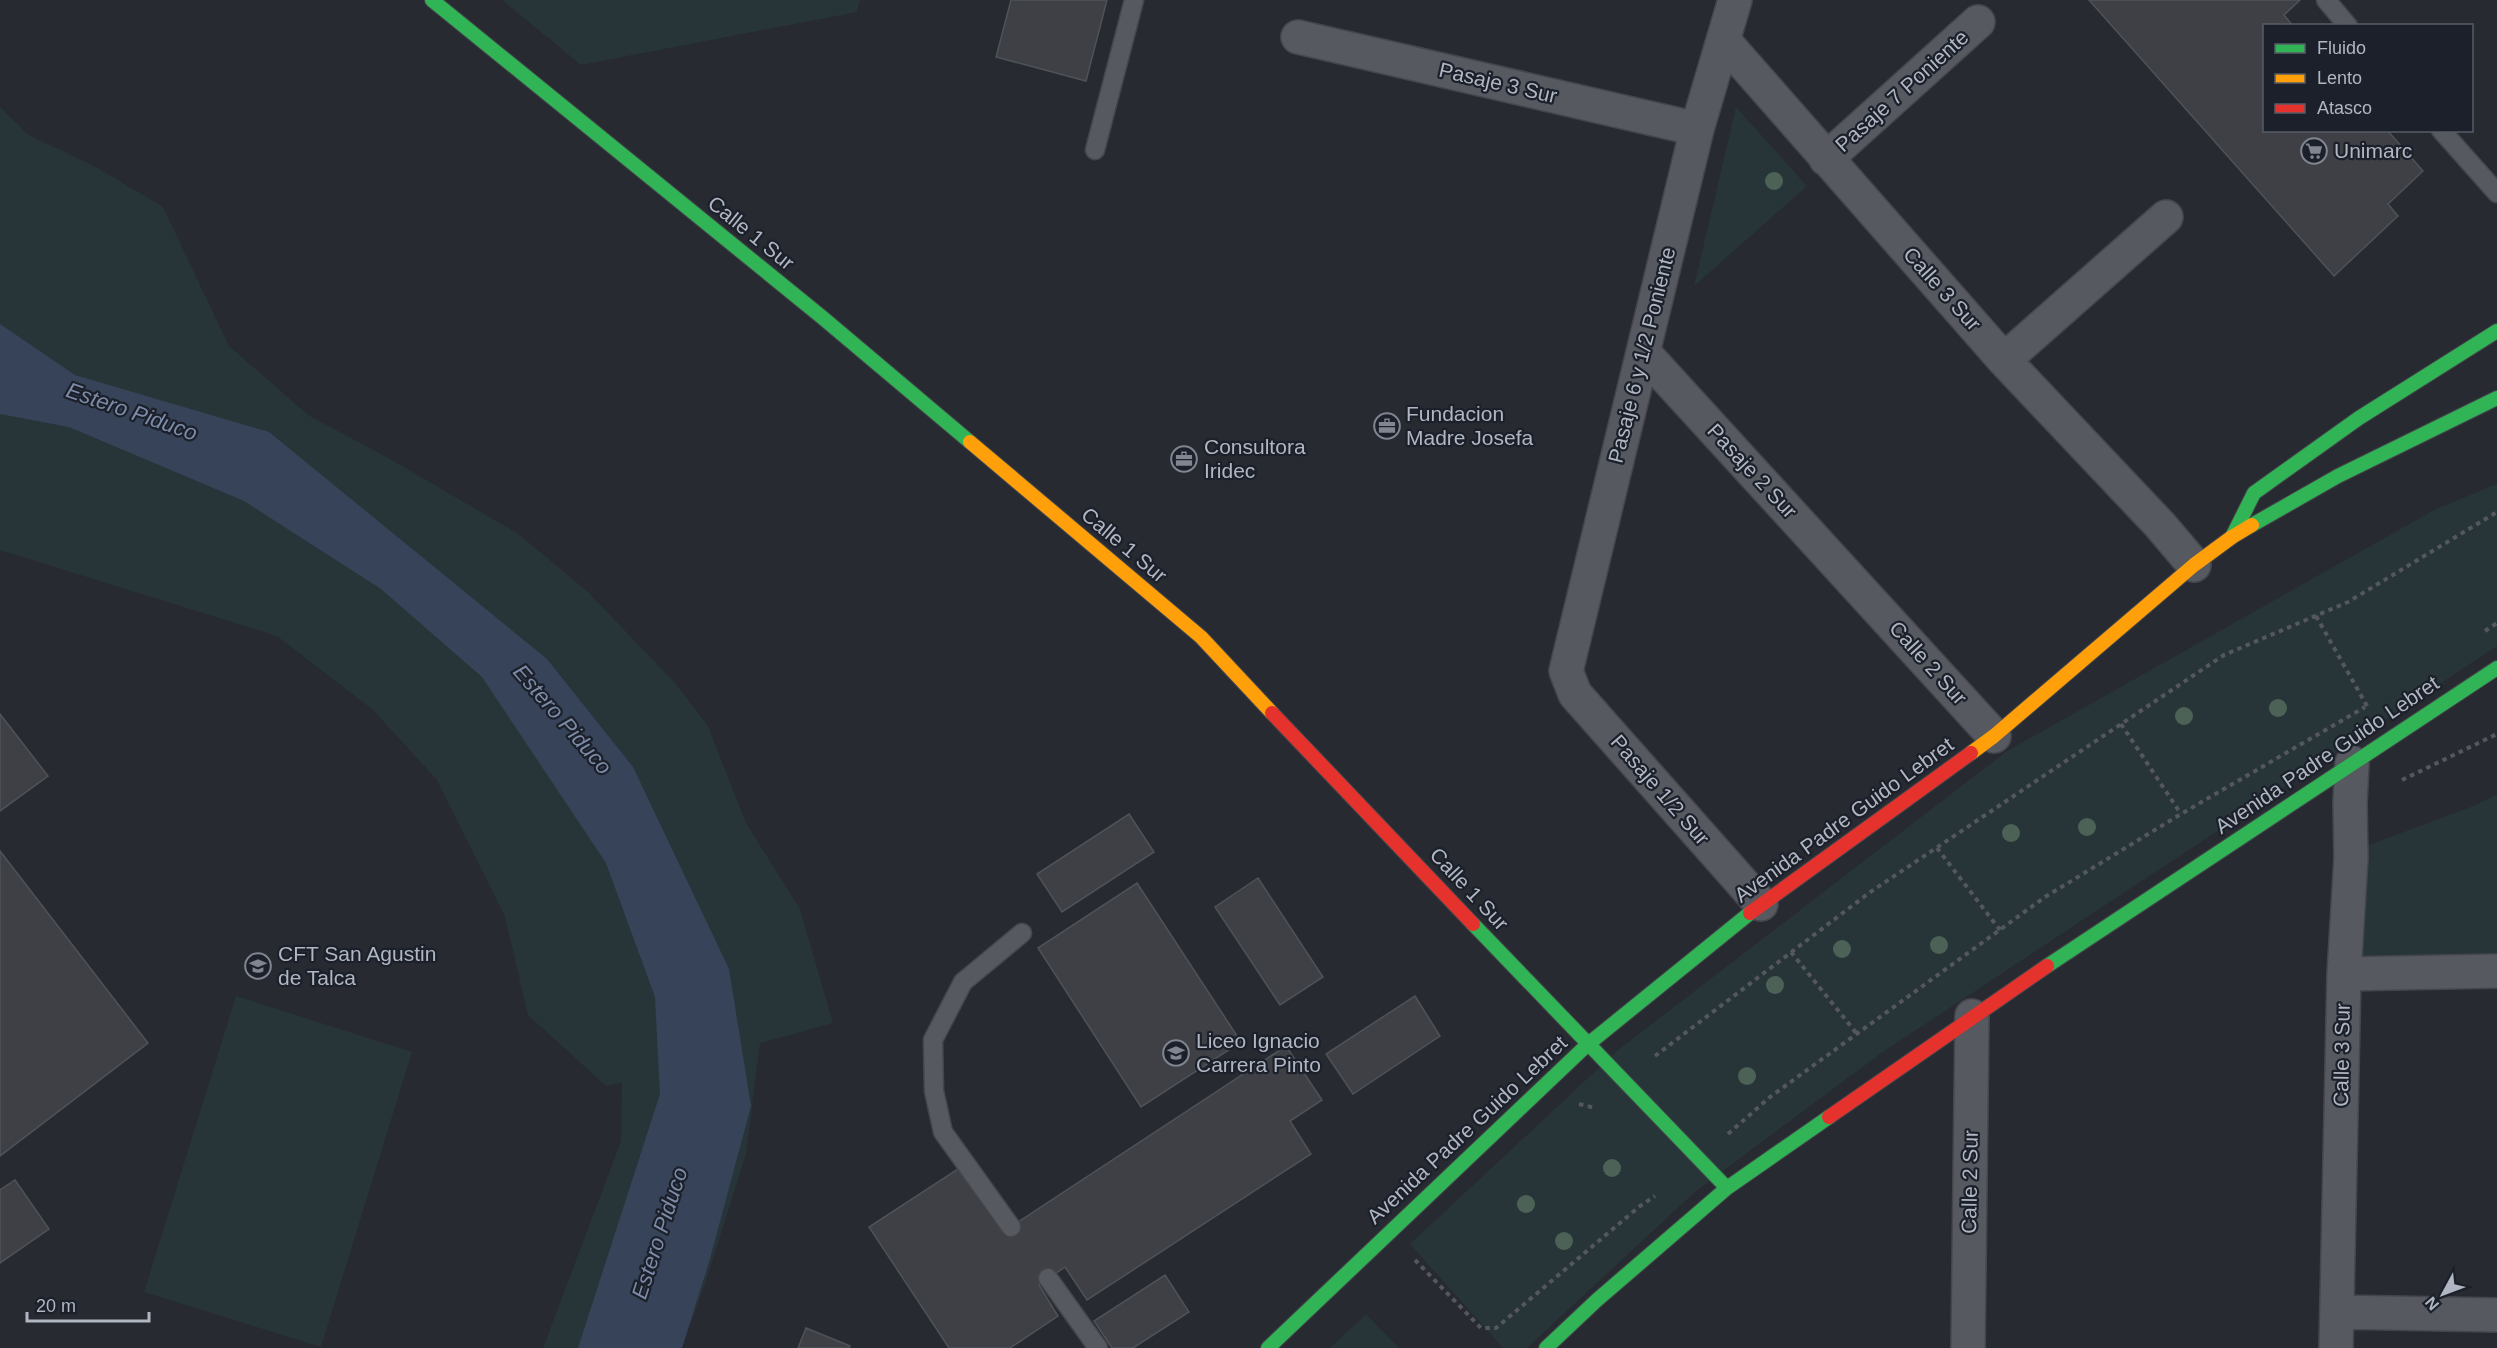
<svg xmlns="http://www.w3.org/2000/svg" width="2497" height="1348" viewBox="0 0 2497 1348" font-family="Arial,sans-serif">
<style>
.green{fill:#273538}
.water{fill:#374358}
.building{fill:#3e4046;stroke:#4e5259;stroke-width:1.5}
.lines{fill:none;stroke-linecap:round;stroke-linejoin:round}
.lane-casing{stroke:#44464c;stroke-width:21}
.street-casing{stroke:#44464c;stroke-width:36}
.fast-casing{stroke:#44464c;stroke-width:16}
.slow-casing{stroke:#44464c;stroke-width:16}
.jam-casing{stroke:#44464c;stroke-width:16}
.path{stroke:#54585d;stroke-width:4;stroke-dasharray:4.5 4.5;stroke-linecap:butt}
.lane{stroke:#565960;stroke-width:18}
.street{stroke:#565960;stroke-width:33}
.fast{stroke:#30b455;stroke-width:14}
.slow{stroke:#ff9f0a;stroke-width:14}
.jam{stroke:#e5322d;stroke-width:14}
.tree{fill:#4c6256}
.labels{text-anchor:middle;stroke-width:4.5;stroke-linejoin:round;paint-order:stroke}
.street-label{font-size:21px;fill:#b0b6c2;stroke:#1b202a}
.poi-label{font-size:21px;fill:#b0b6c2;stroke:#1b202a;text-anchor:start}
.water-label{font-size:22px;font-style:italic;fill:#7c8ba7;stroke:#1b202a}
</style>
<rect width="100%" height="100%" fill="#272a31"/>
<path class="green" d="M502 0H860L857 12 581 65Z
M0 107 29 135 96 167 163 207 229 346 308 415 390 459 517 533 587 591 675 683 708 726 746 823 800 909 833 1023 760 1043 746 1154 705 1284 682 1348H543L621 1141 622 1082 606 1086 528 1015 505 917 437 780 373 710 277 636 0 550Z
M1736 107 1807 186 1694 286Z
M2497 484V646L1880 1054 1696 1191 1527 1348H1503L1410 1244 1618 1050 2007 751 2436 509Z
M2497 794V961L2362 963 2366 846 2476 805Z
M236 996 412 1052 321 1347 144 1292Z
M1366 1314 1399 1348H1330Z"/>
<path class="water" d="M0 324 75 375 269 432 547 659 633 767 729 969 751 1106 710 1259 682 1348H578L660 1094 655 997 606 863 482 677 381 589 244 501 69 427 0 414Z"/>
<path class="building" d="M1011 0H1107L1086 81 996 57Z
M2089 0H2300L2284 15 2293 26H2264V130H2387L2423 171 2388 204 2398 216 2334 276Z
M0 714 48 776 0 811Z
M1129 814 1154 852 1062 912 1037 874Z
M0 851 148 1043 0 1156Z
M1258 878 1323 977 1280 1005 1215 907Z
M1137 883 1241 1042 1141 1107 1038 948Z
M1415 996 1440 1036 1353 1094 1326 1054Z
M1286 1046 1322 1100 1290 1121 1311 1154 1087 1300 1065 1267 1039 1285 1058 1316 1010 1348H949L869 1227 961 1167 1003 1232Z
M15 1180 49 1229 0 1263V1190Z
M1165 1275 1189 1312 1133 1348H1112L1094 1321Z
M806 1328 850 1346 849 1348H798Z"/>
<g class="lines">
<g class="lane-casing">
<path id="lane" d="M2326 0 2348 26
M2441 130 2497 193
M1095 150 1134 0
M1011 1227 943 1132 934 1091 933 1040 963 982 1022 933
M1048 1278 1098 1348"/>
</g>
<g class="street-casing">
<path id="street" d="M1735 0 1697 129 1566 671 1575 694 1761 904
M1298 37 1697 129
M1724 41 2004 360 2160 525 2194 565
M1826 159 1978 22
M1643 352 1994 736
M2004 360 2166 217
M2344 974 2497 971
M2337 1312 2497 1315
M1968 1348 1972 1016
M2336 1348 2344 974 2351 858 2350 803 2352 763"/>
</g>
<g class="fast-casing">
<path id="fast" d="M432 0 823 318 970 442
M2252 525 2338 476 2497 398
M2232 537 2254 493 2359 418 2497 331
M1473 924 1727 1188
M2047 966 2497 668
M1268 1348 1587 1045 1750 913
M1546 1348 1597 1300 1727 1188 1829 1117"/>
</g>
<g class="slow-casing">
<path id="slow" d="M970 442 1201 637 1272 713
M1971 753 1994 736 2194 565 2232 537 2252 525"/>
</g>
<g class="jam-casing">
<path id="jam" d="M1272 713 1473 924
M1750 913 1971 753
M1829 1117 2047 966"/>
</g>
<path class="path" d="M2316 616 2367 706
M2485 631 2497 623
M2121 724 2181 814
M2402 780 2497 734
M1937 848 2000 930
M1791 952 1857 1034
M1655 1056 1869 893 2224 655 2348 602 2497 512
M1579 1104 1595 1108
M1728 1134 1770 1097 2045 897 2181 814 2365 707
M1415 1260 1481 1328H1496L1640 1206 1655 1196"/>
<use href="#lane" class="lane"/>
<use href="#street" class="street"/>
<use href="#fast" class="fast"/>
<use href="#slow" class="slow"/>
<use href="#jam" class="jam"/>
</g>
<g class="tree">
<circle cx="1774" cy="181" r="9"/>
<circle cx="2278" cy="708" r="9"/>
<circle cx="2184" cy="716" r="9"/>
<circle cx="2087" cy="827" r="9"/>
<circle cx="2011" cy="833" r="9"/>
<circle cx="1939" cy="945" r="9"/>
<circle cx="1842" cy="949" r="9"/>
<circle cx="1775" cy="985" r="9"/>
<circle cx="1747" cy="1076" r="9"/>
<circle cx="1612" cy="1168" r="9"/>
<circle cx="1526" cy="1204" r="9"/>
<circle cx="1564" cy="1241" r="9"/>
</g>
<defs>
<g id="supermarket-ring" transform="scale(1.35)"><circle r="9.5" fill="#1b202a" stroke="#80858f" stroke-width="1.5"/><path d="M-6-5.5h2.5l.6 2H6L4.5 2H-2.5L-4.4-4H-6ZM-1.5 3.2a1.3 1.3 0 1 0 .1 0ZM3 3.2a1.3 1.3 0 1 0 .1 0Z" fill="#80858f"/></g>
<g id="office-ring" transform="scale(1.35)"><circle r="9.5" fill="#1b202a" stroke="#80858f" stroke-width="1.5"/><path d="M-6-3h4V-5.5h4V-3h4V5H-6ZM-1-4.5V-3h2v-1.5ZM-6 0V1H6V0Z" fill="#80858f"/></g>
<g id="university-ring" transform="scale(1.35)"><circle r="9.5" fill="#1b202a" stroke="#80858f" stroke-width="1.5"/><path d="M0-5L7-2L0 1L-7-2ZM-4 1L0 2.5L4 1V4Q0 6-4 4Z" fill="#80858f"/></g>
<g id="school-ring" transform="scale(1.35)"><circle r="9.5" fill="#1b202a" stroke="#80858f" stroke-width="1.5"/><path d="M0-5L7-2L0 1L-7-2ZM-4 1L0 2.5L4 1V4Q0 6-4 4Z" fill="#80858f"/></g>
</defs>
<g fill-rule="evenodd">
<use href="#supermarket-ring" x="2314" y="151"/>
<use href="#office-ring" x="1387" y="426"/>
<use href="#office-ring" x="1184" y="459"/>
<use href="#university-ring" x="258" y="966"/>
<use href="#school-ring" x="1176" y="1053"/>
</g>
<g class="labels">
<g class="street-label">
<text transform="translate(1498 83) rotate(13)" y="7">Pasaje 3 Sur</text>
<text transform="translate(1902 91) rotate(-42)" y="7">Pasaje 7 Poniente</text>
<text transform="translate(751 233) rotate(39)" y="7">Calle 1 Sur</text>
<text transform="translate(1942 289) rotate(48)" y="7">Calle 3 Sur</text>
<text transform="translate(1642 355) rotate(-76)" y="7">Pasaje 6 y 1/2 Poniente</text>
<text transform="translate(1752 471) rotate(47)" y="7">Pasaje 2 Sur</text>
<text transform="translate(1124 545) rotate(40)" y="7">Calle 1 Sur</text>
<text transform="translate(1928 663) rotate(48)" y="7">Calle 2 Sur</text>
<text transform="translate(2327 755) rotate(-34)" y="7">Avenida Padre Guido Lebret</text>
<text transform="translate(1660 790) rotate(49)" y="7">Pasaje 1/2 Sur</text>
<text transform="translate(1844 820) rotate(-36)" y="7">Avenida Padre Guido Lebret</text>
<text transform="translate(1469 889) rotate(47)" y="7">Calle 1 Sur</text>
<text transform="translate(2342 1055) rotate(-89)" y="7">Calle 3 Sur</text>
<text transform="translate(1467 1130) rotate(-43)" y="7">Avenida Padre Guido Lebret</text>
<text transform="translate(1970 1182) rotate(-89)" y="7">Calle 2 Sur</text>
</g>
<g class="poi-label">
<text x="2334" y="158">Unimarc</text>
<text x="1406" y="421">Fundacion<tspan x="1406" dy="24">Madre Josefa</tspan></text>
<text x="1204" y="454">Consultora<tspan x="1204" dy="24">Iridec</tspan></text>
<text x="278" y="961">CFT San Agustin<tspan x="278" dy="24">de Talca</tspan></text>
<text x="1196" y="1048">Liceo Ignacio<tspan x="1196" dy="24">Carrera Pinto</tspan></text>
</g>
<g class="water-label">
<text transform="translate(132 411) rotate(19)" y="8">Estero Piduco</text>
<text transform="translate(563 719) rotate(49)" y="8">Estero Piduco</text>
<text transform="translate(659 1233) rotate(-72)" y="8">Estero Piduco</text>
</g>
</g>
<rect x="2263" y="24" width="210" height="108" fill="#1b202a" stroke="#575c67" stroke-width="1.5"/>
<rect x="2275" y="44" width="30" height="9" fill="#30b455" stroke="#575c67" stroke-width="1.5"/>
<text x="2317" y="54" font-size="18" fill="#b0b6c2">Fluido</text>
<rect x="2275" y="74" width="30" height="9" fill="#ff9f0a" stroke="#575c67" stroke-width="1.5"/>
<text x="2317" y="84" font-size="18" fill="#b0b6c2">Lento</text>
<rect x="2275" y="104" width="30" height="9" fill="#e5322d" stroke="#575c67" stroke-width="1.5"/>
<text x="2317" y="114" font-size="18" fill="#b0b6c2">Atasco</text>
<g transform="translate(2443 1294) rotate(229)" stroke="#1b202a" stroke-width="4.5" paint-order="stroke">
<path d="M0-4.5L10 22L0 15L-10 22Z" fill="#b0b6c2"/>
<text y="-9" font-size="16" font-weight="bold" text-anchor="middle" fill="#b0b6c2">N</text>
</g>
<path d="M27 1312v9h122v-9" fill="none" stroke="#b0b6c2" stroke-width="3"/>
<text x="36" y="1312" font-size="18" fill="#b0b6c2" stroke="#1b202a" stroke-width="4.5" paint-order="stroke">20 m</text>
</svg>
